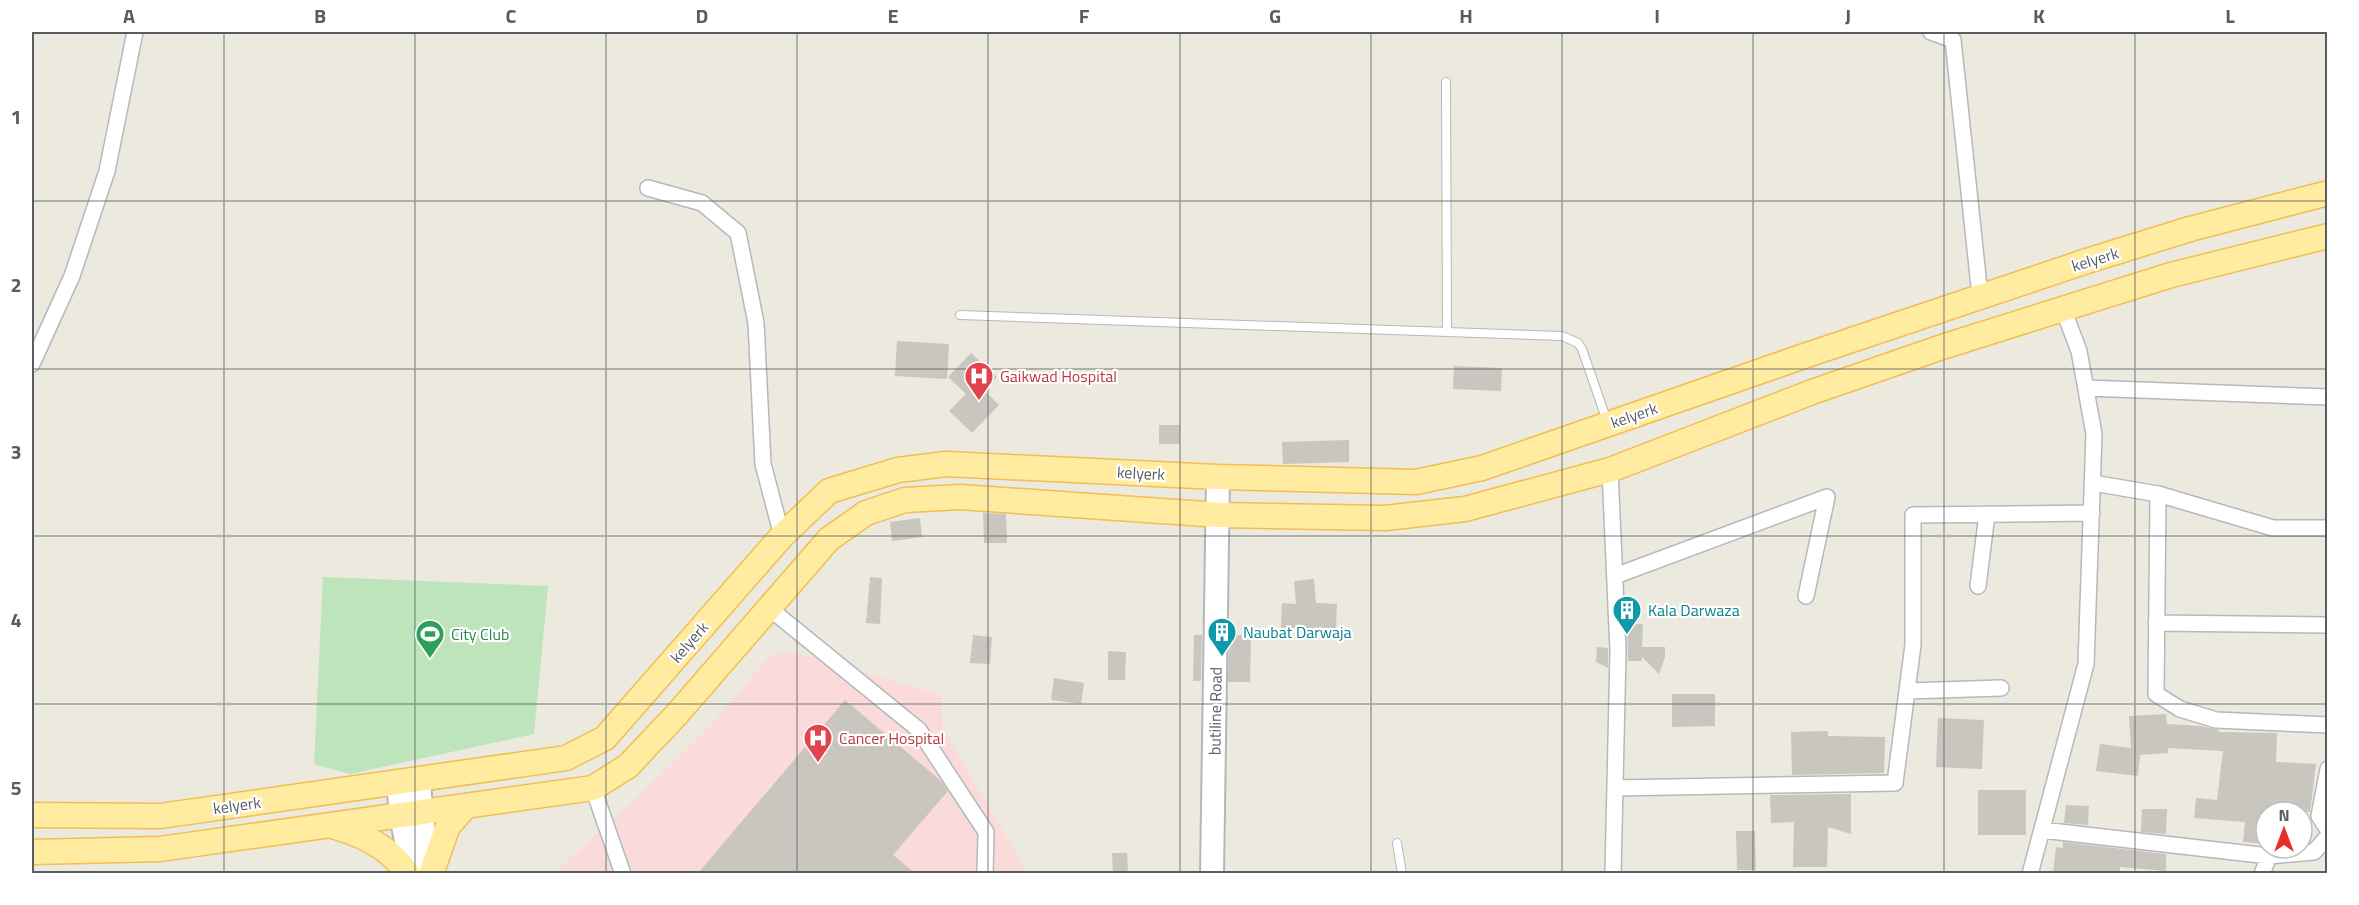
<svg xmlns="http://www.w3.org/2000/svg" width="2359" height="905" viewBox="0 0 2359 905" font-family="'Titillium Web',sans-serif">
<style>
.medical{fill:#fbdbda}
.green{fill:#bde4bb}
.building{fill:#c9c5bf}
.lines{fill:none;stroke-linecap:round;stroke-linejoin:round}
.lane-casing{stroke:#b5b8bd;stroke-width:10}
.street-casing{stroke:#b5b8bd;stroke-width:18}
.secondary-casing{stroke:#b3b7bd;stroke-width:26}
.primary-casing{stroke:#f2be52;stroke-width:27}
.lane{stroke:#fff;stroke-width:8}
.street{stroke:#fff;stroke-width:15}
.secondary{stroke:#fff;stroke-width:22}
.primary{stroke:#ffeca1;stroke-width:24}
.grid{fill:none;stroke:#585d61;stroke-width:1.5;stroke-opacity:0.55}
.labels{text-anchor:middle;stroke-width:4.5;stroke-linejoin:round;paint-order:stroke}
.street-label{font-size:16px;fill:#585d61;stroke:#fff}
.health-label{font-size:16px;fill:#be3a42;stroke:#fff;text-anchor:start}
.culture-label{font-size:16px;fill:#0d838f;stroke:#fff;text-anchor:start}
.leisure-label{font-size:16px;fill:#27864d;stroke:#fff;text-anchor:start}
.neatline{fill:none;stroke:#585d61;stroke-width:2}
.grid-label{font-size:20px;text-anchor:middle;font-weight:bold;fill:#585d61}
</style>
<rect width="100%" height="100%" fill="#ece9df"/>
<path class="medical" d="M783 652 805 655 941 695 943 729 1028 873 553 874 637 798 713 723 767 659Z"/>
<path class="green" d="M323 577 548 586 534 734 350 774 314 764Z"/>
<path class="building" d="M897 341 949 344 947 379 895 376Z
M971 353 997 377 984 390 999 405 972 433 949 411 966 394 948 377Z
M1454 366 1502 368 1501 391 1453 389Z
M1159 425H1180V444H1159Z
M1349 440V462L1283 464 1282 442Z
M983 513 1006 514 1007 543H984Z
M920 518 922 537 892 541 890 522Z
M870 577 882 578 880 624 866 623Z
M1314 579 1316 603 1337 604 1336 628H1281L1282 603 1296 604 1294 581Z
M1627 624H1643L1642 647H1665V657L1659 674 1642 657V661H1628Z
M973 635 992 637 990 664 970 663Z
M1194 635H1202L1201 681H1193Z
M1229 635H1251L1250 682H1228Z
M1597 647 1608 648V668L1596 662Z
M1108 651 1126 652 1125 680H1108Z
M1054 678 1084 683 1081 704 1051 700Z
M1672 694H1715V726L1672 727Z
M845 700 940 780 948 791 893 855 915 873H698Z
M2166 714 2167 724 2201 726 2219 730V732L2277 733 2276 762 2316 764 2310 812H2266V844L2243 842 2245 822 2194 818 2196 798 2217 800 2223 751 2168 748V753L2140 755 2138 776 2096 771 2100 744 2131 748 2129 716Z
M1938 718 1984 720 1982 769 1936 767Z
M1828 731V736L1885 737 1884 773 1792 775 1791 732Z
M1978 790H2026V835H1978Z
M1851 794V834L1828 827 1827 867H1793L1794 822 1771 823 1770 795Z
M2066 805 2089 806 2088 825 2064 823Z
M2142 809H2167L2166 834 2141 832Z
M1736 831H1755L1756 870H1737Z
M2063 842 2166 854V871L2120 867V873H2053L2056 847 2063 848Z
M1112 853H1127L1128 873H1113Z"/>
<g class="lines">
<g class="lane-casing">
<path id="lane" d="M1446 82 1447 331
M960 315 1562 336 1578 343 1582 349 1607 421
M1397 843 1402 874"/>
</g>
<g class="street-casing">
<path id="street" d="M1931 32 1953 40 1980 296
M648 188 702 203 738 233 756 323 763 464 782 536
M32 364 72 276 107 171 135 32
M2086 388 2328 397
M1610 470 1618 651 1613 874
M2093 483 2158 494 2273 528H2328
M2158 494 2156 694 2180 709 2216 720 2328 725
M1615 576 1827 497 1806 596
M1978 586 1987 514
M769 608 919 730 986 832 985 874
M2156 623 2328 625
M1907 691 2001 688
M2328 769 2319 816 2328 830
M593 788 623 874
M1615 788 1895 783 1913 645V515L2092 513
M2042 830 2269 856
M2030 874 2086 664 2094 434 2079 351 2063 309
M2262 874 2269 856 2314 852 2328 836"/>
</g>
<g class="secondary-casing">
<path id="secondary" d="M419 779 421 812 430 874
M398 782 401 816 413 874
M1212 874 1218 477"/>
</g>
<g class="primary-casing">
<path id="primary" d="M32 815 160 816 566 758 605 738 782 536 829 491 898 470 946 464 1218 477 1416 482 1482 468 1807 355 2087 261 2190 229 2328 193
M336 827C367 837 389 847 408 874
M32 852 160 849 593 788 628 766 678 713 829 539 866 513 905 500 960 497 1219 515 1385 518 1465 509 1610 470 1812 392 1945 346 2171 275 2328 236
M431 874 448 826 466 806"/>
</g>
<use href="#lane" class="lane"/>
<use href="#street" class="street"/>
<use href="#secondary" class="secondary"/>
<use href="#primary" class="primary"/>
</g>
<path class="grid" d="M224 32V874M415 32V874M606 32V874M797 32V874M988 32V874M1180 32V874M1371 32V874M1562 32V874M1753 32V874M1944 32V874M2135 32V874M32 201H2328M32 369H2328M32 536H2328M32 704H2328"/>
<defs>
<g id="hospital-pin" transform="scale(1.5)"><path d="M0 17L-7.5 6A9.5 9.5 0 1 1 7.5 6Z" fill="#e0444e" stroke="#fff"/><path d="M-5-5h3v3.5h4V-5h3V5h-3V1.5h-4V5h-3Z" fill="#fff"/></g>
<g id="building-pin" transform="scale(1.5)"><path d="M0 17L-7.5 6A9.5 9.5 0 1 1 7.5 6Z" fill="#0f9aa8" stroke="#fff"/><path d="M-4-6H4V6H1V3H-1V6H-4ZM-2.5-4.3h1.7v1.8h-1.7ZM.8-4.3h1.7v1.8H.8ZM-2.5-1h1.7V.8h-1.7ZM.8-1h1.7V.8H.8Z" fill="#fff"/></g>
<g id="stadium-pin" transform="scale(1.5)"><path d="M0 17L-7.5 6A9.5 9.5 0 1 1 7.5 6Z" fill="#2e9e5b" stroke="#fff"/><path d="M0-5a6.5 5 0 1 0 0 10a6.5 5 0 1 0 0-10ZM-3.5-1.8h7v3.6h-7Z" fill="#fff"/></g>
</defs>
<g fill-rule="evenodd">
<use href="#hospital-pin" x="979" y="376"/>
<use href="#building-pin" x="1627" y="610"/>
<use href="#building-pin" x="1222" y="632"/>
<use href="#stadium-pin" x="430" y="634"/>
<use href="#hospital-pin" x="818" y="738"/>
</g>
<g class="labels">
<g class="street-label">
<text transform="translate(2095 259) rotate(-17)" y="6">kelyerk</text>
<text transform="translate(1634 415) rotate(-19)" y="6">kelyerk</text>
<text transform="translate(1141 473) rotate(3)" y="6">kelyerk</text>
<text transform="translate(689 642) rotate(-49)" y="6">kelyerk</text>
<text transform="translate(1215 711) rotate(-89)" y="6">butiline Road</text>
<text transform="translate(237 805) rotate(-8)" y="6">kelyerk</text>
</g>
<g class="health-label">
<text x="1000" y="382">Gaikwad Hospital</text>
<text x="839" y="744">Cancer Hospital</text>
</g>
<g class="culture-label">
<text x="1648" y="616">Kala Darwaza</text>
<text x="1243" y="638">Naubat Darwaja</text>
</g>
<g class="leisure-label">
<text x="451" y="640">City Club</text>
</g>
</g>
<rect width="2359" height="905" fill="none" stroke="#ffffff" stroke-width="66"/>
<g transform="translate(2284 830)"><circle r="28" fill="#ffffff" stroke="#bcbec0" stroke-width="1.5"/>
<path d="M0-4.5L10 22L0 15L-10 22Z" fill="#ea2e27"/>
<text y="-9" font-size="16" font-weight="bold" text-anchor="middle" fill="#585d61">N</text>
</g>
<rect x="33" y="33" width="2293" height="839" class="neatline"/>
<g class="grid-label">
<text x="129" y="23">A</text>
<text x="320" y="23">B</text>
<text x="511" y="23">C</text>
<text x="702" y="23">D</text>
<text x="893" y="23">E</text>
<text x="1084" y="23">F</text>
<text x="1275" y="23">G</text>
<text x="1466" y="23">H</text>
<text x="1657" y="23">I</text>
<text x="1848" y="23">J</text>
<text x="2039" y="23">K</text>
<text x="2230" y="23">L</text>
<text x="16" y="124">1</text>
<text x="16" y="292">2</text>
<text x="16" y="459">3</text>
<text x="16" y="627">4</text>
<text x="16" y="795">5</text>
</g>
</svg>
